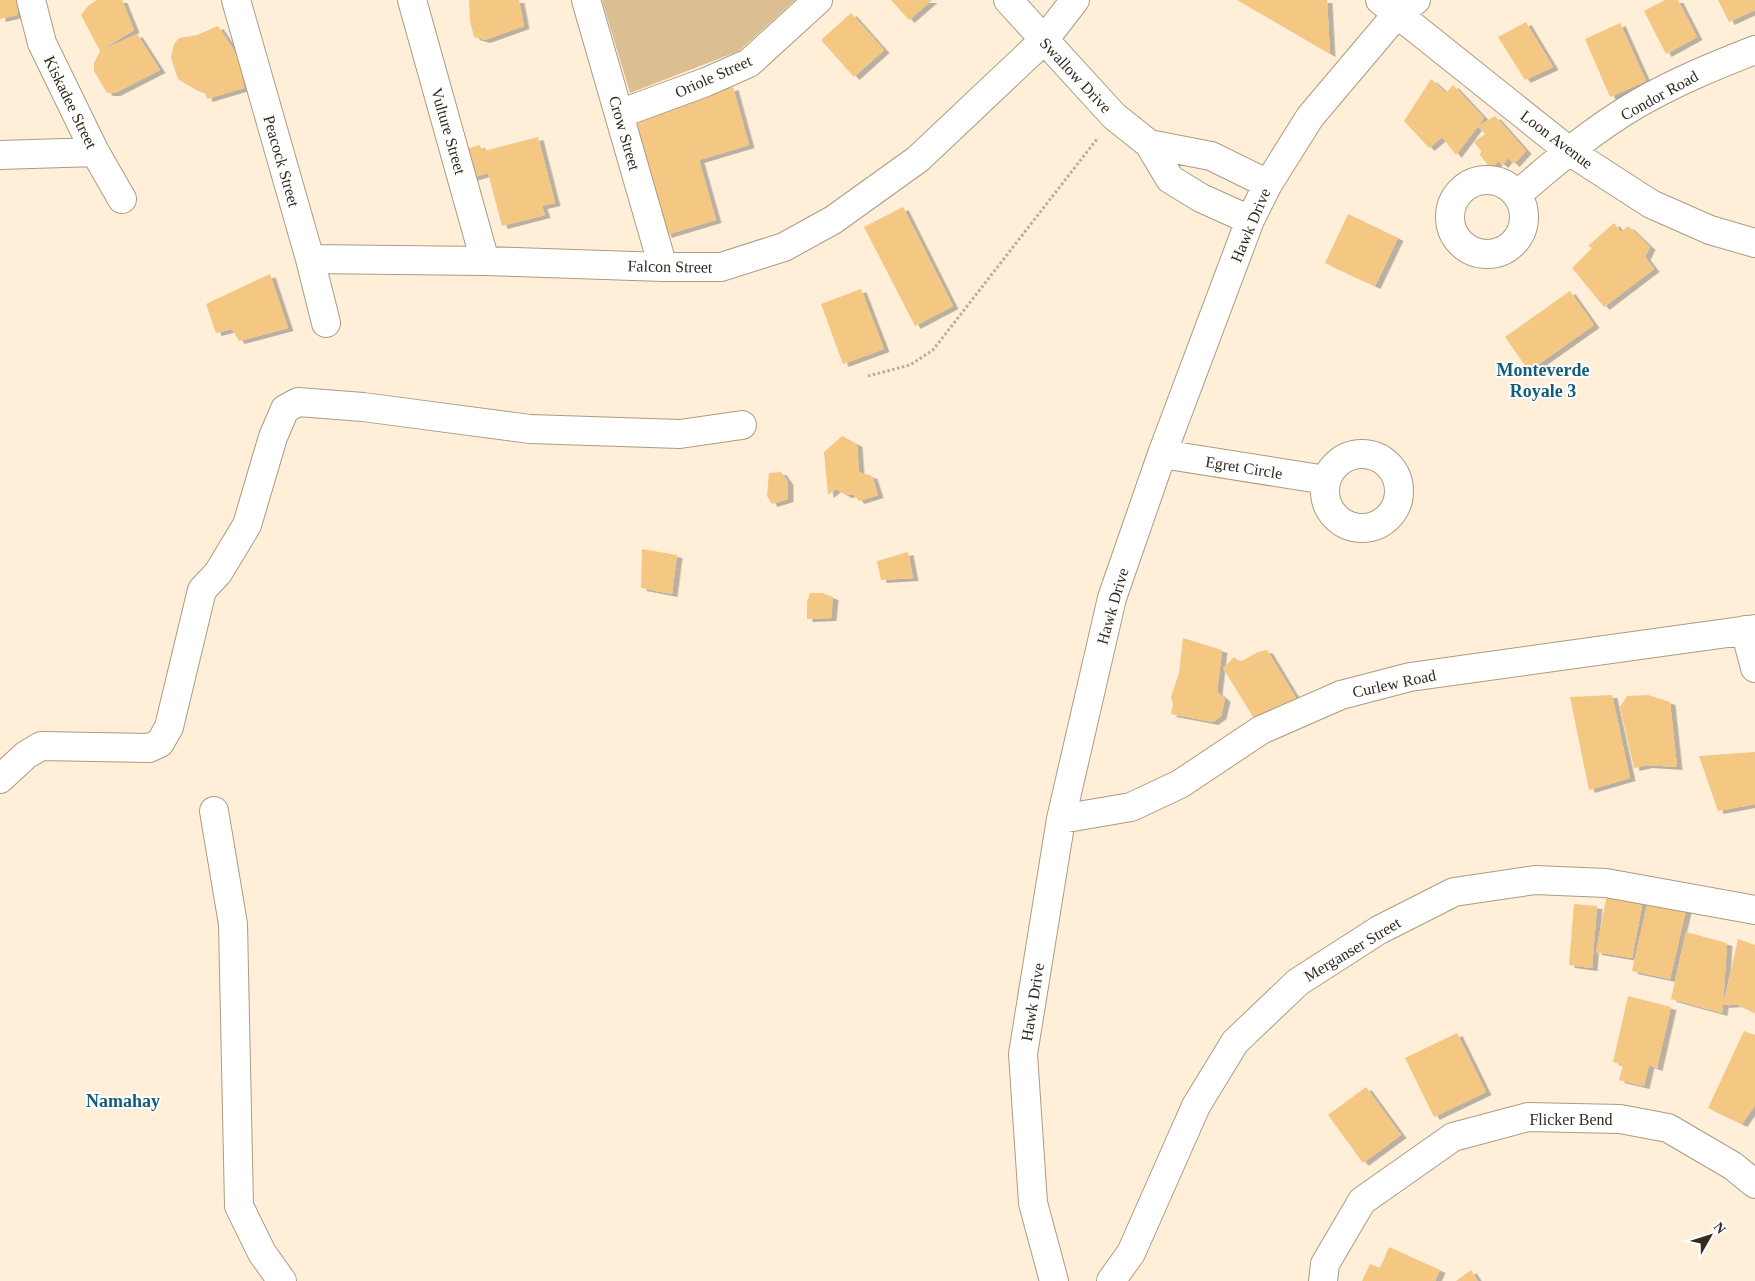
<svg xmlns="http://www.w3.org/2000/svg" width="1755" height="1281" viewBox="0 0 1755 1281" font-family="Georgia,serif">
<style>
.green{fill:#dbbe92}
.building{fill:#f4c783;filter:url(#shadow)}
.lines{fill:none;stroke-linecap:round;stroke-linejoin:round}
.minor-casing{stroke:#ad9b81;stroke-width:30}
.path{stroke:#b9ac9a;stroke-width:3;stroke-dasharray:2.5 2.5;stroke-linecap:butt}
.minor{stroke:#fff;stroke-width:28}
.labels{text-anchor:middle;stroke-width:4;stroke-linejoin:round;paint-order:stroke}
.street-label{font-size:16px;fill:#312a1f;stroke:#fff}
.neighbourhood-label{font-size:18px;font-weight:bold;fill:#145d78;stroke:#fff}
</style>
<defs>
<filter id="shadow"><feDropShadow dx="5.5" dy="3" stdDeviation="0" flood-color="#0004"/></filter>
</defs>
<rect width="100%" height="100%" fill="#ffefd9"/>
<path class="green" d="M602 0H795L739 51 630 93Z"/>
<path class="building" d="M0 0H18L17 15 0 19Z
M97 0H122L134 30 100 51 81 15 89 5Z
M469 0H519L524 26 485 40 474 37 470 21Z
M891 0H932L909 20Z
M1237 0H1327L1330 54Z
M1665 0H1678L1697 37 1666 54 1644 11Z
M1718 0H1755V10L1729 22Z
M851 13 884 50 854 77 821 40Z
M1526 22 1553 67 1525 80 1498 37Z
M1620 23 1646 81 1610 97 1585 39Z
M218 26 239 58 244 88 207 99 205 92 191 87 178 79 171 58 174 44 179 38 197 35Z
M137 34 160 70 115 93H107L94 71V63L100 51Z
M1431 79 1446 93 1453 85 1484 118 1456 155 1442 137 1429 148 1404 121Z
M733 87 749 145 699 160 716 220 666 235 632 117Z
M1495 116 1526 151 1514 164 1508 158 1503 165 1498 161 1491 169 1480 155 1481 151 1474 142 1485 134 1478 126Z
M538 137 555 203 542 206 545 215 502 226 488 173 471 178 463 150 479 145 484 151Z
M903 207 953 306 915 326 864 227Z
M1348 214 1398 238 1375 286 1325 263Z
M1614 223 1621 232 1628 226 1650 247 1645 257 1654 269 1604 307 1572 268 1592 248 1588 246Z
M270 274 288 328 239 341 232 329 216 333 206 304Z
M861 289 884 349 843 364 821 304Z
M1570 291 1594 325 1529 371 1505 337Z
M842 436 857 444 859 472 872 476 878 495 859 501 853 494 846 495 836 489 828 495 824 452Z
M781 472 788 482V499L772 504 767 496 769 473Z
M642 549 677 555 672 594 641 588Z
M908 552 913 578 881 580 877 561Z
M810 593H822L833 597 831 618 807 619V602Z
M1183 638 1222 650 1217 692 1225 699 1221 716 1213 722 1171 714 1173 705 1171 697 1179 673Z
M1267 650 1299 703 1258 725 1223 668 1234 657 1240 662 1258 652Z
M1612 695 1630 778 1589 790 1570 697Z
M1648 695 1670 702 1677 767 1647 765 1634 768 1620 707 1627 696Z
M1755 752V804L1718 811 1699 756Z
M1607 894 1643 901 1632 958 1596 952Z
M1648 901 1686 910 1670 979 1632 971Z
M1574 904 1597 906 1592 968 1569 965Z
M1686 932 1727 943 1723 1005 1738 939 1755 945V1013L1736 1004 1723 1005 1722 1013 1671 999Z
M1628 996 1671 1007 1657 1068 1649 1065 1644 1086 1619 1080 1623 1065 1613 1062Z
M1744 1031 1755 1035V1105L1742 1124 1708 1108Z
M1457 1033 1486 1092 1434 1117 1405 1058Z
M1366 1087 1401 1135 1363 1163 1328 1115Z
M1389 1247 1440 1270 1435 1281H1362L1370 1264 1380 1268Z
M1471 1270 1478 1281H1456Z"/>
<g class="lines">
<g class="minor-casing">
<path id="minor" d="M31 0 42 43 95 152 122 199
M236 0 310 259 326 323
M412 0 485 261
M586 0 663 267
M1008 0 1114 116 1149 144 1170 179 1201 198 1250 220
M1380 0 1569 151 1651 204 1710 230 1755 243
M619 114 706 82 749 63 818 0
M1149 144 1211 156 1268 184
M0 155 95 152
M1450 217a37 37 0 1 1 74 0a37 37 0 1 1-74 0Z
M1518 194C1555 162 1594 129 1637 104 1675 82 1714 66 1755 50
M310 259 485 261 663 267H721L784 247 833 220 918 159 1044 40 1075 0
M1325 491a37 37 0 1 1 74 0a37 37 0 1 1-74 0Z
M1162 454 1326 480
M1745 630 1755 668
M0 779 26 755 41 746 149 748 160 743 169 727 202 590 218 573 247 525 273 437 285 409 298 402 363 407 530 429 680 434 742 425
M214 811 233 924 239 1206 262 1253 282 1281
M1061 819 1131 807 1180 784 1261 730 1341 695 1410 677 1755 629
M1054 1281 1033 1203 1023 1054 1061 819 1112 598 1162 454 1250 220 1268 184 1310 117 1397 14 1416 0
M1111 1281 1131 1253 1196 1106 1235 1042 1298 982 1379 930 1454 892 1535 880 1606 883 1755 910
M1323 1281 1325 1264 1362 1201 1453 1137 1528 1117 1620 1119 1668 1128 1733 1166 1755 1184"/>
</g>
<path class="path" d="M868 376 910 365 933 350 1097 139"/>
<use href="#minor" class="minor"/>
</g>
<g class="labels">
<g class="street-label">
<text transform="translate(1076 75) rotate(47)" y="6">Swallow Drive</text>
<text transform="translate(713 76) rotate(-24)" y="6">Oriole Street</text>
<text transform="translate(1659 95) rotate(-29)" y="6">Condor Road</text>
<text transform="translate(71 102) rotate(64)" y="6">Kiskadee Street</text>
<text transform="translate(449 131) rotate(74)" y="6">Vulture Street</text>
<text transform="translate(625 133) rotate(74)" y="6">Crow Street</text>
<text transform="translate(1557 139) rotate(37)" y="6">Loon Avenue</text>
<text transform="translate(282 161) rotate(74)" y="6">Peacock Street</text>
<text transform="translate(1250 225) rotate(-67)" y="6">Hawk Drive</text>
<text transform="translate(670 266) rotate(1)" y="6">Falcon Street</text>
<text transform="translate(1244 467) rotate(9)" y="6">Egret Circle</text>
<text transform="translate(1112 606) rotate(-74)" y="6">Hawk Drive</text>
<text transform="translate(1394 683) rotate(-12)" y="6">Curlew Road</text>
<text transform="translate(1352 949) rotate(-31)" y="6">Merganser Street</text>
<text transform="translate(1032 1002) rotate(-81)" y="6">Hawk Drive</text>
<text x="1571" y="1125">Flicker Bend</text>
</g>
<g class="neighbourhood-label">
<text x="1543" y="376">Monteverde<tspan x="1543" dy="21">Royale 3</tspan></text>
<text x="123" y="1107">Namahay</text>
</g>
</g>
<g transform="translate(1710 1236) rotate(51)" stroke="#ffffff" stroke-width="4" paint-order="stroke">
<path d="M0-4L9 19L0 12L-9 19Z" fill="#312a1f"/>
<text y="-8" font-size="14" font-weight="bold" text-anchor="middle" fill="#312a1f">N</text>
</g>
</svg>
